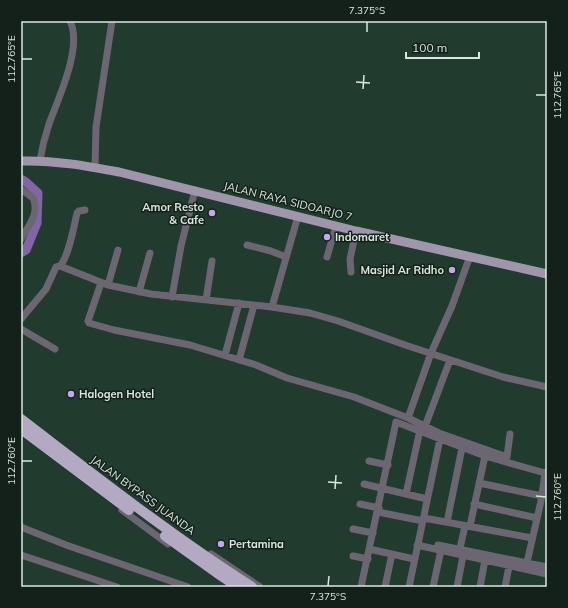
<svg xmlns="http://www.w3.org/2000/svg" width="568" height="608" viewBox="0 0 568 608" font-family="Mulish,sans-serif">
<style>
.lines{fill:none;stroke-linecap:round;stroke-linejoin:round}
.river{stroke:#8165a5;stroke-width:9}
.minor{stroke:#6b6671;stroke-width:7}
.major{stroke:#9f96ac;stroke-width:9}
.highway{stroke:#b3a9c3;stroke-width:10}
.ticks{fill:none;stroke:#d8e8e0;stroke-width:1.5}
.poi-dot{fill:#c5a6f0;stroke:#14201a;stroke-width:1.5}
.labels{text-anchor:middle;stroke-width:3;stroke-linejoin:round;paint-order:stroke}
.street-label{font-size:11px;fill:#d8e8e0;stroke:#14201a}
.poi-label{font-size:11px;font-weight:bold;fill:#d8e8e0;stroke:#14201a;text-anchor:start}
.neatline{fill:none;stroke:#d8e8e0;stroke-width:1.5}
.ticks-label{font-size:10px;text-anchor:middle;fill:#d8e8e0}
</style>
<rect width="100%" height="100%" fill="#213b2f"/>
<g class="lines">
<path class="river" d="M21 179 26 182 38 193 37 223 26 250 21 253"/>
<path class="minor" d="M40 160C42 148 45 136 49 124 58 99 83 47 70 21
M95 167 96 127 112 21
M21 189 33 198C40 214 28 226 21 239
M247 245 271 251 286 257
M327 257 336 226
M60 266 108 285 151 294 272 307 310 313 338 321 408 346 503 377 547 387
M351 272 350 259 356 231
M101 283 88 321 89 323 114 330 190 345 256 365 287 378 354 397 408 418 439 433 507 457 510 434
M108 285 118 250
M139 292 150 253
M172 297 181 246 195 190
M206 300 212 261
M272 307 298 216
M21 319 46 289 56 267 60 266C69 256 74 226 77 213L79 211 85 210
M21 329 55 349
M225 355 239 303
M239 360 254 305
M408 418 431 353 452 306 470 256
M424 429 450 360
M369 461 388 465
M479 483 542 496
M364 484 427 499
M406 494 420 430
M360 504 379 508
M474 504 537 518
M122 510 168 544
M378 512 423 521
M424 518 532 538
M447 522 462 448
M470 526 485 456
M21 527 66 545 188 587
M353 529 373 533
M417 545 547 574
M438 545 547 567
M369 549 414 559
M459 553 465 526
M211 554 260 587
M21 555 117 587
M353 556 368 559
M526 567 541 501 545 473 547 472
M361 587 396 422 485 456 545 473
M385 587 392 554
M409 587 440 439
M433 587 441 550
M457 587 463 556
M480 587 485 560
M505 587 510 561"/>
<path class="major" d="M21 161C54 160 87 166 119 172L356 231 547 274"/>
<path class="highway" d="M21 419C97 477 172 536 252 587
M21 429 129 510
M165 536 217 573 238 587"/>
</g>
<path class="ticks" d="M367 32V22M22 59H32M356 82 370 83M363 89 364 75M536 95H546M22 461H32M328 482 342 483M335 489 336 475M536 496 546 497M328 586 329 576"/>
<g class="poi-dot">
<circle cx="212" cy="213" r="4"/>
<circle cx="327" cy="237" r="4"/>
<circle cx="452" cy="270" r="4"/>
<circle cx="71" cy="394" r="4"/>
<circle cx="221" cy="544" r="4"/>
</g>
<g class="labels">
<g class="street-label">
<text transform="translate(288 201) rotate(14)" y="4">JALAN RAYA SIDOARJO 7</text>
<text transform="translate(143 495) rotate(36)" y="4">JALAN BYPASS JUANDA</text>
</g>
<g class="poi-label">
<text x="204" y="211" text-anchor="end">Amor Resto<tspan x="204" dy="13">&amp; Cafe</tspan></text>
<text x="335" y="241">Indomaret</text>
<text x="444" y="274" text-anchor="end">Masjid Ar Ridho</text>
<text x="79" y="398">Halogen Hotel</text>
<text x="229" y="548">Pertamina</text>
</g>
</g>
<rect width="568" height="608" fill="none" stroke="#14201a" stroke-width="44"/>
<path d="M406 52v6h73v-6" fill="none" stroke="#d8e8e0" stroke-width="2"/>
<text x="412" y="52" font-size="12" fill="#d8e8e0" stroke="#14201a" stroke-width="3" paint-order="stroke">100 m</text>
<rect x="22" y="22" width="524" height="564" class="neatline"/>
<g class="ticks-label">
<text x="367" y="14">7.375°S</text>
<text transform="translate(11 59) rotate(-90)" y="4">112.765°E</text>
<text transform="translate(557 95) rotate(-90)" y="4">112.765°E</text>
<text transform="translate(11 461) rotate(-90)" y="4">112.760°E</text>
<text transform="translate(557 497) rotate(-90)" y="4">112.760°E</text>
<text x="328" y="600">7.375°S</text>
</g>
</svg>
